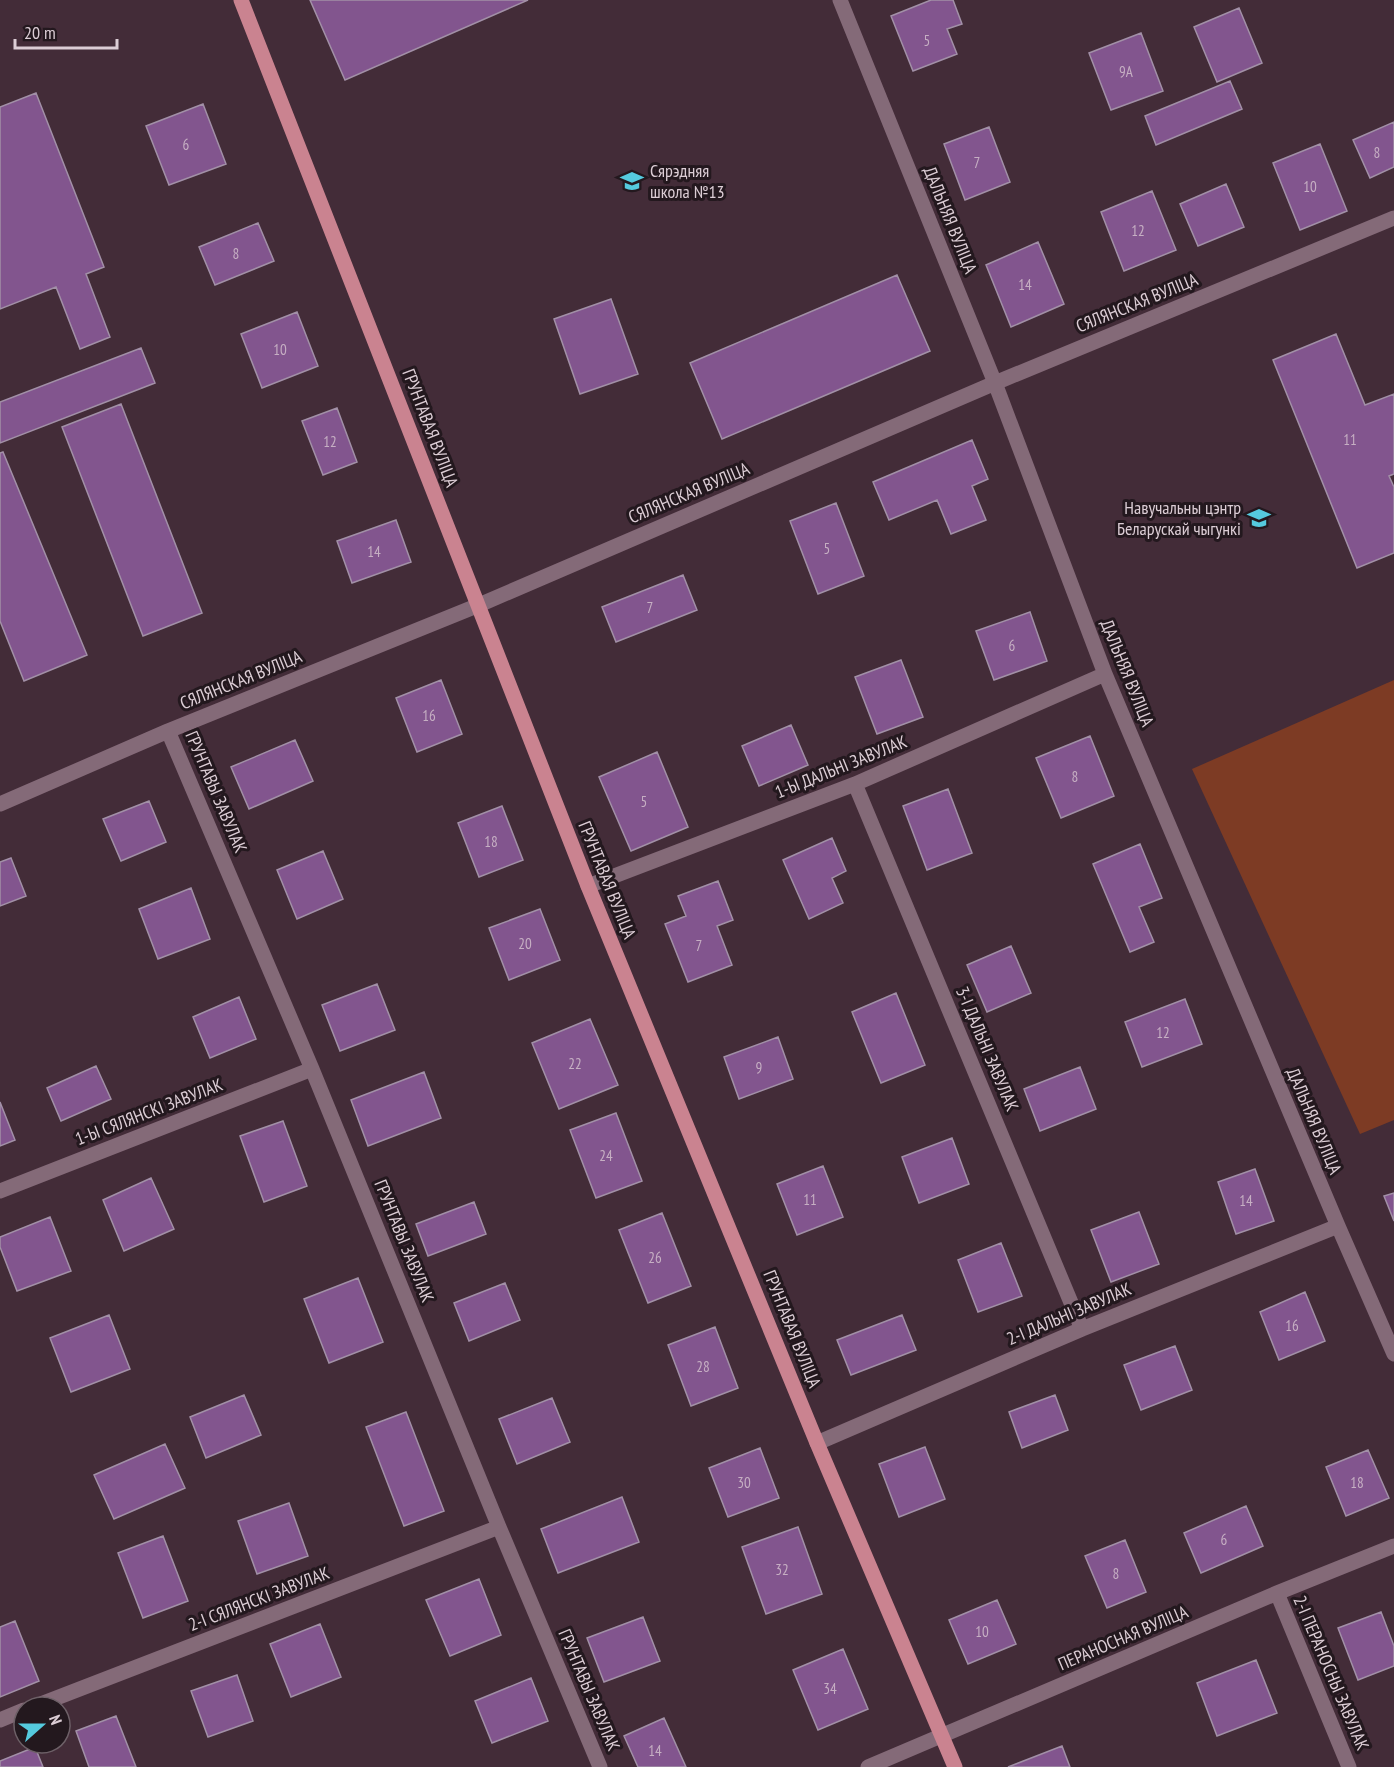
<svg xmlns="http://www.w3.org/2000/svg" width="1394" height="1767" viewBox="0 0 1394 1767" font-family="'PT Sans Narrow',sans-serif">
<style>
.green{fill:#7d3b24}
.building{fill:#82558e;stroke:#a290a7;stroke-width:1.5}
.lines{fill:none;stroke-linecap:round;stroke-linejoin:round}
.minor{stroke:#846a78;stroke-width:15}
.major{stroke:#ca8390;stroke-width:15}
.labels{text-anchor:middle;stroke-width:6;stroke-linejoin:round;paint-order:stroke}
.number-label{font-size:15px;fill:#c6afc3}
.poi-label{font-size:18px;fill:#dccdd5;stroke:#23181e;text-anchor:start}
.street-label{font-size:18px;fill:#dccdd5;stroke:#23181e}
</style>
<rect width="100%" height="100%" fill="#432c38"/>
<path class="green" d="M1394 680V1120L1360 1134 1192 769Z"/>
<path class="building" d="M310 0H528L345 80Z
M931 0H953L962 24 947 29 957 54 913 71 891 16Z
M1239 8 1262 63 1217 82 1194 27Z
M1141 33 1163 91 1111 110 1089 53Z
M1230 81 1242 109 1156 145 1145 116Z
M36 93 104 267 86 274 110 337 80 349 56 287 0 309V107Z
M203 104 226 164 169 185 146 126Z
M1394 122V167L1370 178 1353 140Z
M989 127 1010 182 965 200 944 144Z
M1320 144 1347 211 1300 230 1273 163Z
M1226 184 1244 227 1198 246 1180 204Z
M1152 191 1176 250 1124 271 1101 212Z
M258 223 274 261 215 285 199 247Z
M1038 242 1064 304 1011 327 986 265Z
M897 275 930 351 722 439 690 363Z
M611 299 638 374 580 394 554 319Z
M297 312 318 366 262 388 241 334Z
M1336 334 1365 405 1394 394V474L1389 476 1394 487V553L1357 568 1273 360Z
M141 348 155 383 0 443V402Z
M121 404 202 613 143 636 62 427Z
M337 408 357 462 323 475 302 421Z
M972 440 988 479 972 486 986 520 951 534 937 500 889 520 873 482Z
M3 452 87 655 24 681 0 621V453Z
M836 503 864 576 818 594 790 521Z
M396 520 411 562 352 583 337 541Z
M683 575 697 610 616 642 602 607Z
M1030 612 1047 661 994 680 976 631Z
M901 660 923 717 877 734 855 677Z
M441 680 462 734 417 752 396 698Z
M791 725 808 765 759 786 742 746Z
M1090 736 1114 796 1061 818 1036 758Z
M295 740 313 781 249 809 231 767Z
M657 752 688 827 631 851 599 777Z
M948 789 972 853 927 870 903 806Z
M149 801 166 842 121 861 103 819Z
M502 806 523 860 479 877 458 823Z
M832 838 846 871 832 878 843 903 809 919 783 860Z
M1140 844 1162 898 1139 907 1154 942 1130 952 1093 864Z
M323 851 343 899 297 919 277 870Z
M11 858 26 896 0 906V862Z
M718 881 733 920 717 926 732 965 688 982 665 924 686 916 678 896Z
M191 888 210 939 158 959 139 909Z
M540 909 560 960 509 980 489 928Z
M1011 946 1031 993 987 1012 967 965Z
M377 984 395 1030 340 1051 322 1005Z
M896 993 925 1065 881 1083 852 1012Z
M239 997 256 1039 210 1058 193 1017Z
M1185 999 1202 1044 1142 1067 1125 1022Z
M590 1019 618 1085 559 1109 532 1043Z
M778 1037 793 1079 739 1099 724 1057Z
M96 1066 111 1099 61 1121 47 1088Z
M1080 1067 1096 1109 1040 1131 1024 1089Z
M424 1072 441 1118 368 1146 351 1100Z
M0 1102 15 1140 0 1146Z
M616 1113 642 1181 596 1198 570 1130Z
M283 1121 307 1186 264 1202 240 1136Z
M952 1138 969 1184 919 1203 902 1157Z
M823 1166 843 1217 797 1235 777 1184Z
M1255 1169 1274 1221 1236 1234 1218 1182Z
M151 1178 174 1229 124 1251 103 1200Z
M1394 1193V1221L1384 1196Z
M474 1202 486 1234 428 1256 416 1224Z
M1139 1212 1159 1264 1111 1282 1091 1230Z
M662 1213 691 1286 648 1303 619 1230Z
M50 1217 71 1271 17 1291 0 1247V1237Z
M1001 1243 1022 1296 978 1312 958 1260Z
M358 1278 383 1342 329 1363 304 1299Z
M505 1283 520 1320 469 1341 454 1303Z
M1305 1292 1325 1341 1279 1360 1260 1312Z
M109 1315 130 1369 71 1392 50 1338Z
M902 1315 916 1350 851 1375 837 1340Z
M715 1327 738 1388 691 1406 668 1345Z
M1175 1346 1192 1390 1141 1410 1124 1365Z
M244 1395 261 1435 206 1458 190 1417Z
M1055 1395 1068 1430 1022 1448 1009 1412Z
M552 1398 570 1442 517 1464 499 1419Z
M406 1412 444 1511 404 1526 366 1427Z
M165 1444 185 1488 114 1519 94 1475Z
M925 1447 945 1499 899 1517 879 1464Z
M760 1448 779 1498 728 1517 709 1468Z
M1368 1450 1389 1498 1346 1516 1326 1467Z
M622 1497 639 1542 558 1573 541 1529Z
M289 1503 308 1556 257 1574 238 1521Z
M1246 1506 1263 1546 1201 1573 1184 1533Z
M798 1527 822 1594 766 1614 742 1547Z
M163 1536 188 1601 143 1618 118 1553Z
M1125 1540 1146 1592 1107 1608 1085 1556Z
M479 1579 501 1635 450 1656 426 1600Z
M997 1600 1016 1644 968 1664 949 1620Z
M1381 1612 1394 1646V1666L1358 1680 1338 1628Z
M643 1617 660 1661 604 1682 587 1638Z
M15 1621 39 1681 0 1697V1627Z
M320 1624 341 1677 291 1697 270 1644Z
M843 1649 868 1709 818 1730 793 1670Z
M1256 1660 1277 1713 1217 1736 1197 1683Z
M237 1675 253 1721 208 1737 191 1691Z
M531 1678 548 1721 492 1743 475 1701Z
M116 1716 136 1767H89L76 1731Z
M664 1718 686 1767H638L624 1736Z
M1062 1746 1070 1767H1008Z
M35 1747 43 1767H0V1761Z"/>
<g class="lines">
<path class="minor" d="M840 0 995 383 1105 674 1338 1226 1394 1354
M168 731 312 1069 499 1527 600 1767
M855 784 1082 1329
M0 804 168 731 479 605 995 383 1394 218
M588 886 855 784 1105 674
M0 1191 312 1069
M817 1443 1082 1329 1338 1226
M1277 1593 1349 1767
M33 1707 499 1527
M0 1720 24 1710
M868 1767 1277 1593 1394 1546"/>
<path class="major" d="M241 0 588 886 817 1443 955 1767"/>
</g>
<defs>
<g id="school-bare" transform="scale(1.8)"><path d="M0-5L7-2L0 1L-7-2ZM-4 1L0 2.5L4 1V4Q0 6-4 4Z" fill="#55cade" stroke="#23181e" stroke-width="2.5" paint-order="stroke"/></g>
<g id="university-bare" transform="scale(1.8)"><path d="M0-5L7-2L0 1L-7-2ZM-4 1L0 2.5L4 1V4Q0 6-4 4Z" fill="#55cade" stroke="#23181e" stroke-width="2.5" paint-order="stroke"/></g>
</defs>
<g fill-rule="evenodd">
<use href="#school-bare" x="632" y="181"/>
<use href="#university-bare" x="1259" y="518"/>
</g>
<g class="labels">
<g class="number-label">
<text x="927" y="46">5</text>
<text x="1126" y="77">9A</text>
<text x="186" y="150">6</text>
<text x="1377" y="158">8</text>
<text x="977" y="168">7</text>
<text x="1310" y="192">10</text>
<text x="1138" y="236">12</text>
<text x="236" y="259">8</text>
<text x="1025" y="290">14</text>
<text x="280" y="355">10</text>
<text x="1350" y="445">11</text>
<text x="330" y="447">12</text>
<text x="827" y="554">5</text>
<text x="374" y="557">14</text>
<text x="650" y="613">7</text>
<text x="1012" y="651">6</text>
<text x="429" y="721">16</text>
<text x="1075" y="782">8</text>
<text x="644" y="807">5</text>
<text x="491" y="847">18</text>
<text x="525" y="949">20</text>
<text x="699" y="951">7</text>
<text x="1163" y="1038">12</text>
<text x="575" y="1069">22</text>
<text x="759" y="1073">9</text>
<text x="606" y="1161">24</text>
<text x="810" y="1205">11</text>
<text x="1246" y="1206">14</text>
<text x="655" y="1263">26</text>
<text x="1292" y="1331">16</text>
<text x="703" y="1372">28</text>
<text x="744" y="1488">30</text>
<text x="1357" y="1488">18</text>
<text x="1224" y="1545">6</text>
<text x="782" y="1575">32</text>
<text x="1116" y="1579">8</text>
<text x="982" y="1637">10</text>
<text x="830" y="1694">34</text>
<text x="655" y="1756">14</text>
</g>
<g class="poi-label">
<text x="650" y="177">Сярэдняя<tspan x="650" dy="21">школа №13</tspan></text>
<text x="1241" y="514" text-anchor="end">Навучальны цэнтр<tspan x="1241" dy="21">Беларускай чыгункі</tspan></text>
</g>
<g class="street-label">
<text transform="translate(950 220) rotate(68)" y="6">ДАЛЬНЯЯ ВУЛІЦА</text>
<text transform="translate(1137 303) rotate(-22)" y="6">СЯЛЯНСКАЯ ВУЛІЦА</text>
<text transform="translate(430 428) rotate(69)" y="6">ГРУНТАВАЯ ВУЛІЦА</text>
<text transform="translate(689 493) rotate(-23)" y="6">СЯЛЯНСКАЯ ВУЛІЦА</text>
<text transform="translate(1127 673) rotate(68)" y="6">ДАЛЬНЯЯ ВУЛІЦА</text>
<text transform="translate(241 680) rotate(-22)" y="6">СЯЛЯНСКАЯ ВУЛІЦА</text>
<text transform="translate(841 767) rotate(-22)" y="6">1-Ы ДАЛЬНІ ЗАВУЛАК</text>
<text transform="translate(216 792) rotate(67)" y="6">ГРУНТАВЫ ЗАВУЛАК</text>
<text transform="translate(607 880) rotate(68)" y="6">ГРУНТАВАЯ ВУЛІЦА</text>
<text transform="translate(987 1049) rotate(67)" y="6">3-І ДАЛЬНІ ЗАВУЛАК</text>
<text transform="translate(149 1112) rotate(-21)" y="6">1-Ы СЯЛЯНСКІ ЗАВУЛАК</text>
<text transform="translate(1314 1121) rotate(67)" y="6">ДАЛЬНЯЯ ВУЛІЦА</text>
<text transform="translate(404 1241) rotate(68)" y="6">ГРУНТАВЫ ЗАВУЛАК</text>
<text transform="translate(1069 1314) rotate(-23)" y="6">2-І ДАЛЬНІ ЗАВУЛАК</text>
<text transform="translate(792 1329) rotate(68)" y="6">ГРУНТАВАЯ ВУЛІЦА</text>
<text transform="translate(259 1599) rotate(-21)" y="6">2-І СЯЛЯНСКІ ЗАВУЛАК</text>
<text transform="translate(1123 1638) rotate(-23)" y="6">ПЕРАНОСНАЯ ВУЛІЦА</text>
<text transform="translate(1331 1673) rotate(67)" y="6">2-І ПЕРАНОСНЫ ЗАВУЛАК</text>
<text transform="translate(589 1690) rotate(67)" y="6">ГРУНТАВЫ ЗАВУЛАК</text>
</g>
</g>
<g transform="translate(42 1725) rotate(69)"><circle r="28" fill="#23181e" stroke="#6d6067" stroke-width="1.5"/>
<path d="M0-4.5L10 22L0 15L-10 22Z" fill="#55cade"/>
<text y="-9" font-size="16" font-weight="bold" text-anchor="middle" fill="#dccdd5">N</text>
</g>
<path d="M15 39v9h102v-9" fill="none" stroke="#dccdd5" stroke-width="3"/>
<text x="24" y="39" font-size="18" fill="#dccdd5" stroke="#23181e" stroke-width="4.5" paint-order="stroke">20 m</text>
</svg>
